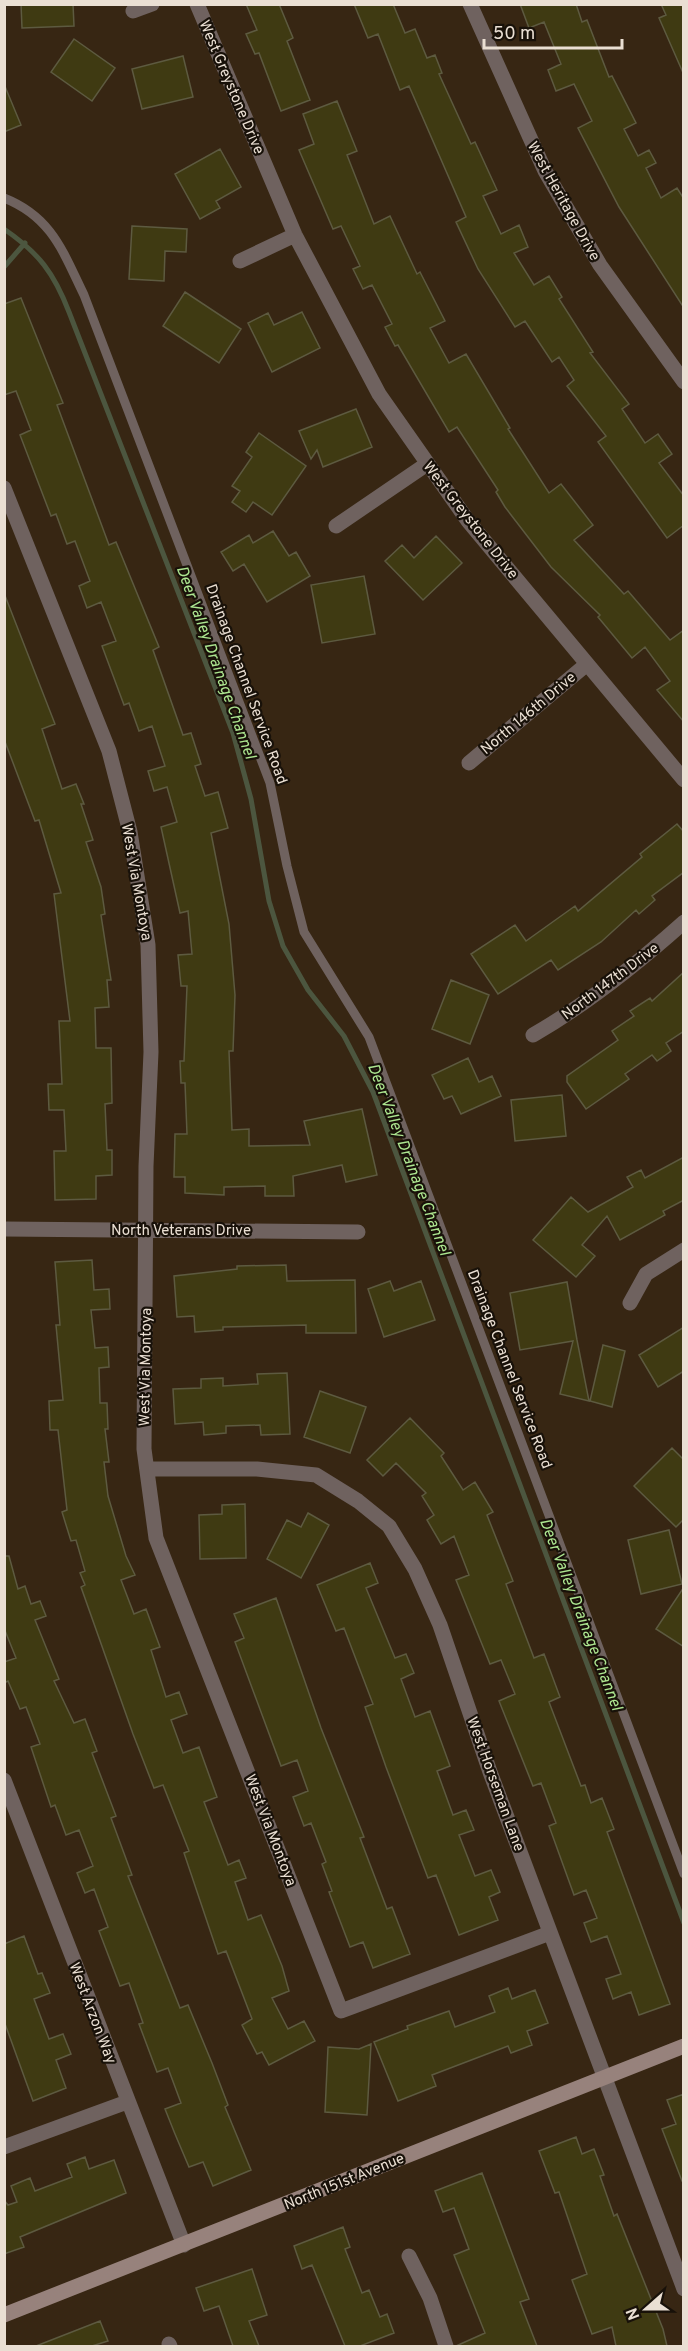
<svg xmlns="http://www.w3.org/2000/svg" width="688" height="2351" viewBox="0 0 688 2351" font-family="Overpass,sans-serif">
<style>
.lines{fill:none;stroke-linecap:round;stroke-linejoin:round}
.stream{stroke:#4c563f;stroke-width:5}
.building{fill:#3f3a12;stroke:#5d5a40;stroke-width:1.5}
.lane{stroke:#6f625f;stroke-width:9}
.street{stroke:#6f625f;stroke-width:15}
.secondary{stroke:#97827c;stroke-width:15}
.labels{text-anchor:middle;stroke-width:4.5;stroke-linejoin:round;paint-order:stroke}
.street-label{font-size:15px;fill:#eadfd3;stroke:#181109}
.water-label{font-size:16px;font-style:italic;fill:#ade690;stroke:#181109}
</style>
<rect width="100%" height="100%" fill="#372613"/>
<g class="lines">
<path class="stream" d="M4 229C39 253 54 273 69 312L233 733 251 799 269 901 283 946 308 990 344 1036 373 1092 684 1923
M4 267 25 243"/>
</g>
<path class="building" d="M21 4H73L74 26 22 28Z
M246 4H279L293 38 287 41 310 100 281 111 259 53 255 54 246 34 257 30Z
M354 4H393L405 33 415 29 427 58 435 55 442 73 439 74 471 144 475 142 497 190 483 196 501 234 519 225 528 247 514 253 534 285 549 276 562 297 559 299 593 352 590 353 629 404 622 409 645 443 658 434 672 454 659 463 684 496V525L667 538 598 442 606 436 567 386 574 380 559 357 552 362 525 321 515 327 478 269 456 222 466 217 409 86 400 90 378 34 368 38Z
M520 4H576L582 22 587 20 609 77 612 76 636 123 624 129 638 156 649 150 656 163 646 168 661 198 677 188 684 199V308L619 207 578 128 592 121 574 84 556 91 548 70 561 64 544 22 529 28Z
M661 4H684V75L659 18 666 15Z
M74 39 115 68 92 101 51 72Z
M183 56 193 97 142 109 132 69Z
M4 84 21 125 4 132Z
M337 101 357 151 347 155 374 224 390 216 417 274 420 272 445 321 430 328 449 363 466 354 510 428 508 429 549 493 561 484 593 525 574 540 624 594 628 591 670 640 684 630V722L657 690 670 681 645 647 632 658 598 617 600 615 551 567 505 507 496 492 498 490 457 427 449 432 398 345 395 346 385 327 392 324 372 285 363 289 353 269 360 266 341 226 333 229 299 150 314 144 303 114Z
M220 149 241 187 216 201 220 208 200 219 175 174Z
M132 226 187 229 186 252 165 251 164 281 129 279Z
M185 292 241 329 219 363 163 326Z
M21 298 63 403 57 405 109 545 116 542 159 647 153 650 183 735 191 733 201 764 195 766 205 796 218 792 228 828 211 833 229 924 235 995 233 1051H229L232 1130 249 1129V1146L310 1145 304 1121 362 1109 377 1175 346 1182 342 1165 293 1176 294 1196H265V1186L224 1187V1195L185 1193V1177H174L175 1134H187L185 1083H181L180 1061H184L187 986H181L178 955 192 954 188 911 180 913 161 827 177 822 167 787 154 791 148 771 165 766 152 726 139 731 129 703 124 705 102 646 116 641 101 602 87 608 79 586 90 581 75 541 67 544 56 514 51 516 20 435 31 430 16 391 4 395V304Z
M302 312 320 348 272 372 248 323 268 313 274 325Z
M356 409 372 447 323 467 317 450 311 459 299 431Z
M259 433 306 466 272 515 253 502 246 512 232 502 240 491 232 486 252 457 246 452Z
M273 531 289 556 296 552 310 576 267 602 244 564 233 571 221 552 249 535 253 543Z
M436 536 462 563 423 600 385 561 402 545 414 558Z
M364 576 375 634 322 643 311 585Z
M4 593 55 724 42 729 62 789 76 784 84 804H81L93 840 86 842 101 887 105 914 101 915 111 980H107L109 1007 95 1008 96 1048H111L112 1103 105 1104 107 1150H112V1175L96 1176V1199L55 1200 54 1151H66L64 1110H49L48 1084H62L59 1021H70L54 894 61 893 39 820 35 821 4 739Z
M677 824 684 832V872L652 896 655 900 639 914 636 910 601 942 558 970 551 960 498 994 471 954 515 925 526 941 575 906 578 911 642 857 640 854Z
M684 972V1031L666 1043 671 1051 657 1061 652 1055 625 1074 629 1079 586 1109 567 1082V1076L618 1040 612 1031 634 1016 630 1011 650 998 652 1001Z
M451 980 489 995 470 1044 432 1029Z
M468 1058 479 1082 492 1076 501 1096 461 1114 452 1096 444 1099 432 1075Z
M562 1095 566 1136 515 1141 511 1100Z
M684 1157V1200L663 1211 665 1215 620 1240 607 1216 582 1245 595 1256 576 1277 533 1240 571 1197 588 1212 633 1187 627 1177 641 1170 645 1178Z
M92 1260 94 1290 109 1289 110 1309 91 1310 95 1348 108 1347 109 1367 99 1368 100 1403H107L108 1429H105L109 1462H104L108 1496 126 1556 135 1575 121 1580 134 1614 146 1609 160 1647 151 1650 166 1697 179 1692 187 1714 171 1720 183 1753 199 1747 217 1797 204 1802 228 1865 239 1860 246 1878 235 1882 248 1920 261 1915 282 1966 289 1991 272 1998 288 2029 304 2021 315 2041 269 2065 262 2052 257 2054 242 2025 252 2019 226 1951 218 1954 184 1853 189 1851 163 1785 154 1788 133 1734 81 1587 85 1585 80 1573 85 1571 76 1540 71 1541 62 1512 67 1510 58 1430H50L49 1401 63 1400 56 1325H60L55 1262Z
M286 1265 287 1281 355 1280 356 1333H306V1325L223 1327V1330L195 1332 194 1316 177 1317 174 1276 237 1269V1266Z
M390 1281 394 1291 421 1281 435 1320 384 1337 368 1289Z
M567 1282 577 1340 589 1401 560 1394 573 1341 520 1350 510 1293Z
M684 1327V1371L658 1387 639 1355Z
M603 1345 625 1351 612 1407 590 1401Z
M287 1373 290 1434 261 1435 260 1425 226 1426V1433L204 1435 203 1422 175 1424 173 1389 201 1388V1379L223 1378V1386L258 1384 257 1374Z
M320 1391 366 1407 350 1453 304 1437Z
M410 1418 444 1453 441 1456 463 1490 475 1482 493 1512 487 1515 513 1581 506 1584 534 1658 544 1654 560 1697 549 1702 581 1786 585 1785 591 1803 602 1798 614 1829 607 1832 670 2004 639 2015 631 1992 613 1999 606 1979 621 1974 607 1936 591 1942 584 1923 597 1918 586 1890 574 1895 549 1826 556 1823 541 1783 533 1786 499 1701 515 1694 501 1660 490 1664 456 1580 469 1575 454 1536 441 1544 427 1520 434 1515 422 1496 426 1493 396 1463 383 1476 367 1460Z
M672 1448 684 1460V1519L676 1527 634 1486Z
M245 1504 246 1558 200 1559 199 1515 222 1514V1505Z
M308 1513 329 1525 301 1578 267 1559 287 1520 301 1527Z
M669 1530 682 1584 641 1594 628 1540Z
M4 1556H9L18 1589 25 1586 31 1604 40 1601 46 1616 35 1620 59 1679 54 1681 74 1723 85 1719 97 1751 92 1753 116 1816 111 1818 132 1875 128 1876 180 2008 188 2005 212 2063 228 2105 225 2107 251 2170 213 2186 203 2162 189 2167 175 2134 165 2109 181 2103 168 2068 157 2072 139 2024 143 2023 129 1983 120 1986 99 1931 108 1927 94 1889 85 1893 77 1873 93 1866 79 1830 66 1835 55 1805 51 1807 31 1747 40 1744 26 1707 20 1709 8 1681 4 1683V1662L16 1658 4 1628Z
M370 1563 378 1583 366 1588 395 1658 406 1654 414 1673 401 1679 415 1717 430 1711 450 1766 437 1771 453 1815 466 1810 474 1830 459 1835 475 1876 491 1870 500 1892 489 1897 498 1920 459 1935 436 1875 428 1878 386 1767 365 1707 373 1704 344 1628 336 1631 317 1585Z
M684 1587V1647L656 1629Z
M276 1598 321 1728 364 1837 360 1838 387 1909 392 1907 410 1954 373 1968 363 1942 350 1947 329 1892 332 1891 322 1864 326 1862 311 1823 304 1826 293 1797 308 1791 297 1760 281 1766 235 1642 244 1638 234 1614Z
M24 1936 38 1974 42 1973 50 1993 34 1999 49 2039 63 2034 71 2054 56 2060 66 2088 33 2101 4 2021V1944Z
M508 1988 512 1999 535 1990 548 2023 527 2031 532 2045 511 2053 508 2046 432 2075 436 2086 398 2101 374 2042 408 2029 407 2026 449 2011 455 2027 495 2012 489 1996Z
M371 2044 367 2115 325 2112 328 2047 359 2049Z
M684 2094V2181H682L662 2129 676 2124 667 2100Z
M576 2137 582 2154 594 2149 604 2175 600 2176 614 2216 617 2214 663 2329 667 2346H616L612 2327 592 2334 572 2280 587 2274 559 2192 555 2193 539 2151Z
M85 2157 89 2169 114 2160 126 2193 20 2237 24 2247 4 2254V2200L8 2205 17 2202 11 2186 30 2178 35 2191 72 2177 67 2164Z
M482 2173 529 2299 520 2302 537 2346H456L485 2333 454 2255 469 2249 454 2208 443 2212 435 2191Z
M343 2227 350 2247 345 2249 362 2293 369 2290 380 2317 387 2314 394 2333 360 2346H345L312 2265 302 2269 294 2246Z
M252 2269 267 2315 249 2321 259 2346H233L219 2306 204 2311 196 2288Z
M100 2321 108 2341 92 2346H36Z"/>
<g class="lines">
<path class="lane" d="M4 198C52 217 63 252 84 295L270 783 287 866 304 932 369 1037 684 1874"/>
<path class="street" d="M197 4 295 235 379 394 468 521 684 780
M470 4 545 171 600 265 684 382
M133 11 152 4
M240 261 295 235
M4 488 109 751 130 832 148 945 151 1052 146 1166 144 1449 156 1538 341 2011 550 1933
M336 526 427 464
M469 763 587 664
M533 1035C587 1004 637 964 684 922
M4 1229 358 1232
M630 1303 646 1274 684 1250
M147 1469H257L316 1475 358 1501 389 1526 415 1569 440 1625 490 1772 684 2289
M4 1780 184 2245
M4 2147 127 2102
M409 2256 430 2298 446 2346
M169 2344 170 2346"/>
<path class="secondary" d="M4 2315 684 2046"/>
</g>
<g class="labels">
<g class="street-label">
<text transform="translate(232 87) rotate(67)" y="5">West Greystone Drive</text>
<text transform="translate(564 201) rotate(61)" y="5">West Heritage Drive</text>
<text transform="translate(471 520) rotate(52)" y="5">West Greystone Drive</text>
<text transform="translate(247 684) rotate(70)" y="5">Drainage Channel Service Road</text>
<text transform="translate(528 713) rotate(-40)" y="5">North 146th Drive</text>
<text transform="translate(137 882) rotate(80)" y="5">West Via Montoya</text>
<text transform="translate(610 981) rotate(-37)" y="5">North 147th Drive</text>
<text x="181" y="1235">North Veterans Drive</text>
<text transform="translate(145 1367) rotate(-89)" y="5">West Via Montoya</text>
<text transform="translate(510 1369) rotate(69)" y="5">Drainage Channel Service Road</text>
<text transform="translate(496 1784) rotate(70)" y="5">West Horseman Lane</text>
<text transform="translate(271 1830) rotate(69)" y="5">West Via Montoya</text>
<text transform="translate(93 2013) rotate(69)" y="5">West Arzon Way</text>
<text transform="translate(344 2181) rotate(-22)" y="5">North 151st Avenue</text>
</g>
<g class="water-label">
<text transform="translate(217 662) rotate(70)" y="6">Deer Valley Drainage Channel</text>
<text transform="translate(410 1159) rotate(69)" y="6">Deer Valley Drainage Channel</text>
<text transform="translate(582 1614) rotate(69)" y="6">Deer Valley Drainage Channel</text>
</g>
</g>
<rect width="688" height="2351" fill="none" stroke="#eadfd3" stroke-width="12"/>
<g transform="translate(646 2309) rotate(249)" stroke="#181109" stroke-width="4.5" paint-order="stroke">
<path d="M0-4.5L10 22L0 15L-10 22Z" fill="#eadfd3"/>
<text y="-9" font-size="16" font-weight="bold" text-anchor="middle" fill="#eadfd3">N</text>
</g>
<path d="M484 39v9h138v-9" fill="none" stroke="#eadfd3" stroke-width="3"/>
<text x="493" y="39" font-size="18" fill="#eadfd3" stroke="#181109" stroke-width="4.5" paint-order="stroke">50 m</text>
</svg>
